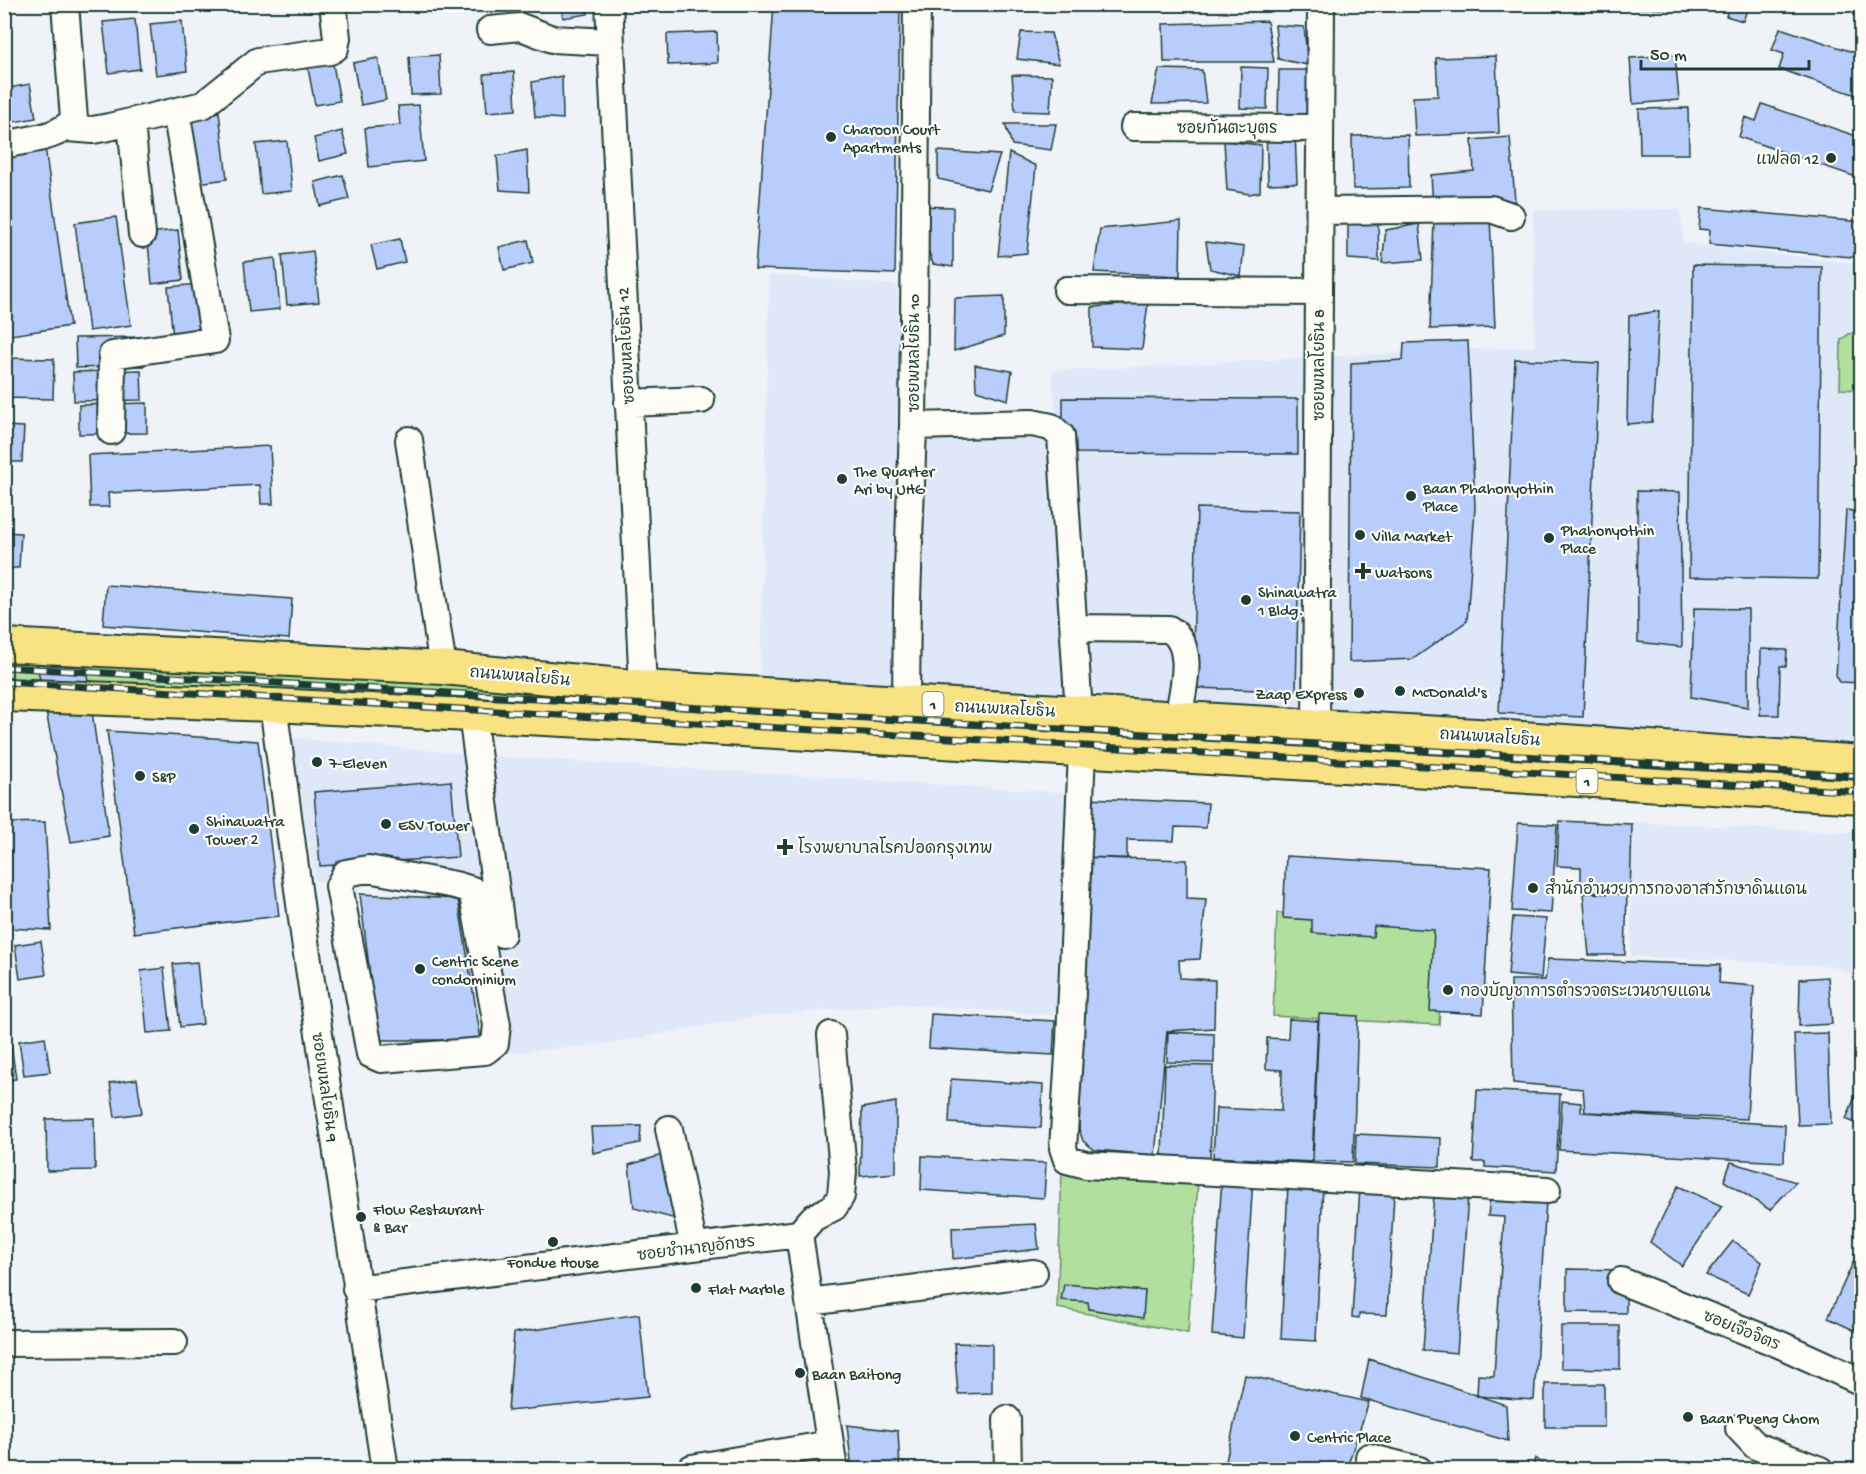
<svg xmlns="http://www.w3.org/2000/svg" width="1866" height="1474" viewBox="0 0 1866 1474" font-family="'Gochi Hand','Playpen Sans Thai',sans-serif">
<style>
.built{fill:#dfe8f9}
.green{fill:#b1df9e;stroke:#688e69;stroke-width:1.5}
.building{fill:#b9cdfc;stroke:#1f3d34;stroke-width:1.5}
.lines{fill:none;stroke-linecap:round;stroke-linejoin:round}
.minor-casing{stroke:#1f3d34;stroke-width:30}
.major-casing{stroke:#1f3d34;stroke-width:36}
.minor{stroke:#fdfcf7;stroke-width:26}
.major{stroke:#f8e281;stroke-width:32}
.rail-casing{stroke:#1f3d34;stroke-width:7}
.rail{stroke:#fdfcf7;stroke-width:4.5;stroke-dasharray:14;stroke-linecap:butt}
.poi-dot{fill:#1f3d34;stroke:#fdfcf7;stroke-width:2}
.labels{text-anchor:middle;stroke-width:4.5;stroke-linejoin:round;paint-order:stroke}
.shield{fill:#fdfcf7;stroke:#62766e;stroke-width:1.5}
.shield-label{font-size:15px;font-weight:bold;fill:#1f3d34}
.street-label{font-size:16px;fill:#1f3d34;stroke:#fdfcf7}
.poi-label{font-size:16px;fill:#1f3d34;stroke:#fdfcf7;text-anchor:start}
</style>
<rect width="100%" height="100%" fill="#eff3f8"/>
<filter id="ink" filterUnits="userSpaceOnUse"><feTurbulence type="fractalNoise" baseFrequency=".0167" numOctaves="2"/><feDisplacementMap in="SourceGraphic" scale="12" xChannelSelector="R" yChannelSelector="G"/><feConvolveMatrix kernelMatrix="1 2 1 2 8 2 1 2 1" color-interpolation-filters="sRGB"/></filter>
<g filter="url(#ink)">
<path class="built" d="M1680 209 1684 243 1861 264V751L1240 704 760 676 769 275 897 285 902 416 1056 420 1052 371 1535 346 1533 210Z
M292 738 489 756 1074 793 1067 1016 897 1004 753 1017 607 1044 507 1053 485 885 315 881Z
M1631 822 1861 833V978L1832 966 1631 956Z"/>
<path class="green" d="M1861 331V390L1840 389 1841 340 1849 334Z
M4 658 913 712 1213 734 1214 744 5 684Z
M1277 913 1444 921 1439 1025 1273 1016Z
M1062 1170 1198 1181 1188 1333 1057 1308Z"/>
<path class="building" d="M560 4H586L588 14 563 18Z
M630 4H681V6L630 8Z
M774 4H900L895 274 755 269Z
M1360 4H1401V6H1360Z
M1577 4V5H1518V4Z
M1620 4H1637V7L1621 8Z
M1641 4H1679V9L1641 8Z
M1730 4H1749L1743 21 1726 16Z
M135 19 140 69 109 73 103 22Z
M182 21 187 71 156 75 150 24Z
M1267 21 1274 62H1164L1163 24Z
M1275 25 1304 27 1308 65 1278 59Z
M1780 28 1862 55V97L1779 69 1784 54 1772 50Z
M717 32 718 63 668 65 667 34Z
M1021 32 1051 33 1059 64 1017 59Z
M439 55 441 94 411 95 409 57Z
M1675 55 1679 100 1633 104 1630 58Z
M1496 56 1499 133 1415 136 1413 97 1438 96 1436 58Z
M378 58 386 100 361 105 353 63Z
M332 59 340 101 315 105 307 63Z
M1241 67 1268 68 1267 109 1240 108Z
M1159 69 1202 70 1206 103 1152 104Z
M1279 70H1309V118H1278Z
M514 72 516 110 487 112 484 74Z
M1012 75 1052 76 1050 112 1015 111Z
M562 76 563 119 535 117 532 82Z
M30 84 36 118 14 122 8 88Z
M7 90 13 125 4 127V91Z
M1762 104 1862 138V179L1739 137 1745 117 1756 121Z
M419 105 424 161 369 167 365 128 400 125 398 106Z
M1688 108 1689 154H1640L1639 109Z
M219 112 227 179 198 183 190 116Z
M1005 124H1056L1051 150 1012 145Z
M342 131 348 154 319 161 314 138Z
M1266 132H1295L1297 183 1268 184Z
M1408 135 1409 188 1353 189 1352 136Z
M1510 137 1515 201 1433 207 1431 175 1474 171 1472 140Z
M287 141 292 191 261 194 256 144Z
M1224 141 1261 145 1260 192 1249 194 1227 190Z
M45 147 70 326 4 336V288L11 287 4 232V154Z
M527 150 529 192 500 190 497 156Z
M938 151 1000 155 988 190 938 179Z
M1009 153 1036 166 1027 253 998 256Z
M343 175 349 199 320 206 315 182Z
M914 206 953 207V267L933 264Z
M1701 208 1862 222V258L1709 244 1710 230 1699 229Z
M116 217 131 325 89 331 75 223Z
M1490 218 1495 327 1430 329 1434 221Z
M1348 220 1378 222 1379 261 1348 259Z
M1181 221 1180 276 1094 272 1100 229Z
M1419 224 1423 260 1382 263 1386 230Z
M178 230 183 280 152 284 147 233Z
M400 239 405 262 377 269 371 245Z
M528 240 533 263 504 270 499 247Z
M1206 242 1244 247 1241 276 1210 269Z
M313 251 319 302 287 305 282 255Z
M275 258 280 309 249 312 244 262Z
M1693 265 1822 267 1818 579 1689 577Z
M199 284 205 334 173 338 168 287Z
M1004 296V336L954 351 955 298Z
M1148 303 1142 349 1092 347V307Z
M1659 311 1652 422 1627 424 1629 316Z
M143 337 144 366 76 368 75 338Z
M1468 341 1475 508 1467 621 1413 659 1349 662 1351 363 1403 360 1404 343Z
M4 358 54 359 53 399 4 398Z
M1515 359 1599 363 1583 717 1499 713Z
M975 365 1012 371 1008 400 976 390Z
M141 370 142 400 74 401 73 372Z
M1063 398 1298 399V454L1063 453Z
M147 403V433L79 434V405Z
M4 426 24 427 22 462H4Z
M270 446 273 504H261L260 485 108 493 109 507H90L88 455Z
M1637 491 1680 492 1682 647 1638 642Z
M1197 508 1300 511 1296 691 1192 688Z
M1846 510 1862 512V683L1839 682 1836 677Z
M4 532 21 533 19 568H4Z
M106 585 292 599 289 639 103 625Z
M1694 608 1748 609V707L1691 697Z
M1761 649 1787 650 1786 666H1780L1779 715H1760Z
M37 664 86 667 109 836 71 842Z
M107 731 258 741 279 916 134 933Z
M451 781 458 857 320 866 314 792Z
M1086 798 1208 803 1206 828 1175 827 1174 841 1127 840V859L1082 857Z
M1559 821 1632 824 1630 893 1581 891V867L1557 866Z
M45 822 51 930 4 928V823Z
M1518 823 1557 825 1551 913 1512 911Z
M1286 856 1491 868 1483 1014 1430 1011 1434 930 1374 926 1373 937 1312 933V920L1283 918Z
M1082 857 1187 860V898L1206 899 1200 959 1179 960 1180 978 1215 980 1214 1028 1167 1031 1155 1155 1095 1150 1083 1141 1079 1129 1085 976 1079 975Z
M1583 893 1627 894 1625 955H1589Z
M360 894 458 899 481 1040H378Z
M1513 917 1546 919 1541 978 1508 975Z
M41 941 46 975 20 979 15 945Z
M1548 959 1720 965 1719 983 1754 986 1747 1119 1585 1112 1583 1089 1513 1083 1511 980H1545Z
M197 962 203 1024 180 1027 173 964Z
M164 968 171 1031 147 1033 141 971Z
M1828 977 1832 1024 1799 1026 1800 979Z
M931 1014 1055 1021 1053 1055 929 1048Z
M1319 1014 1358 1016 1353 1162 1313 1161Z
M1289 1019 1318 1021 1312 1162 1213 1157 1216 1108 1281 1111 1282 1070 1266 1069 1267 1038 1288 1039Z
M1168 1032 1214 1034V1063L1167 1062Z
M1828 1033 1831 1124 1798 1125 1794 1034Z
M45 1037 50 1072 24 1075 19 1041Z
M11 1044 16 1079 4 1081V1045Z
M1165 1065 1213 1066 1210 1158 1162 1156Z
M137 1079 142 1113 115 1117 110 1083Z
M951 1079 1043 1085 1041 1128 949 1123Z
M1477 1090 1560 1094 1556 1171 1485 1167V1162H1473Z
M1857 1092 1862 1094V1126L1846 1119Z
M1562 1101 1581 1103V1112L1785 1125 1784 1162 1559 1150Z
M896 1102V1173L860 1176 862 1108Z
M94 1118 95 1170 47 1171 46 1119Z
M641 1126 640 1143 593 1153 591 1127Z
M1356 1134 1441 1138 1440 1167 1355 1164Z
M662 1155 676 1219 634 1208 629 1165Z
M922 1156 1046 1163 1044 1198 921 1190Z
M1731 1162 1796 1182 1770 1210 1724 1181Z
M1222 1176 1253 1178 1243 1338 1212 1335Z
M1288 1183 1323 1185 1316 1341 1281 1339Z
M1678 1186 1722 1206 1682 1266 1650 1242Z
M1360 1187 1369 1188V1194L1394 1195 1387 1315 1359 1314V1318L1352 1317Z
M1434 1193 1468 1195 1457 1353 1423 1350Z
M1490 1197 1546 1201 1534 1400 1477 1396 1478 1375 1494 1376 1504 1217 1488 1216Z
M1036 1224 1039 1249 953 1259 952 1228Z
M1733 1241 1762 1262 1748 1294 1706 1275Z
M1862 1243V1334L1828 1318Z
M1567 1269 1626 1270V1313L1567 1312Z
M1064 1284 1145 1291 1143 1318 1089 1309 1088 1302 1061 1300Z
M639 1314 648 1397 508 1411 514 1333Z
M1561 1326H1620V1369L1561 1368Z
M954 1343 992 1344V1393L958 1394Z
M1369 1359 1506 1405 1508 1441 1361 1398Z
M1245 1375 1369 1402 1346 1470H1224Z
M1545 1384H1604V1427H1545Z
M847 1425 898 1431 900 1470H852Z
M1535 1458 1552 1470H1532Z"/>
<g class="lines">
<g class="minor-casing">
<path id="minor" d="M609 4 643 687
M490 30 521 27 552 39 610 42
M131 123 142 234
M1134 127 1320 128
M67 128 93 130 109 127 203 105 258 61 330 51 335 48 337 38 333 4
M4 145C27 139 59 139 74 119L65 4
M1320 211 1491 209 1511 216
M1067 290 1319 292
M628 403 701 400
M913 426 1032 423 1051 427 1061 436 1079 713
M111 431 112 355 215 340 176 111
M409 440 443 668
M1074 628 1169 629C1197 646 1182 692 1178 719
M906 702 907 599 913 426 917 4
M273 705 306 948 385 1470
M472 715 502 934
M1316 725 1321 4
M1082 751 1070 1040 1063 1148 1067 1160 1086 1165 1547 1190
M368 869 455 885 472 890 497 1025 495 1043 485 1051 381 1059 370 1054 339 886 346 873Z
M669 1129 694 1247
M799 1234 834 1470
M799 1234 813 1218 834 1207 841 1196 843 1171 831 1035
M1621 1281 1781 1345 1862 1382
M356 1289 799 1234
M809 1302 1034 1273
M4 1343 174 1342
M1007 1419 1008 1470
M1739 1428 1756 1446 1820 1470
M1369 1457 1419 1470
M692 1468 830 1444"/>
</g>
<g class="major-casing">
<path id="major" d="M4 645 443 668 643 687 1494 736 1862 762
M4 695 273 705 641 724 1862 797"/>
</g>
<use href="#minor" class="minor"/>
<use href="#major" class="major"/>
<g class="rail-casing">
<path id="rail" d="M4 667 1862 776
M4 682 1862 792"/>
</g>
<use href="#rail" class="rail"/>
</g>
</g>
<g class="poi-dot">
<circle cx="831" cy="137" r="6"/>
<circle cx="1831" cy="158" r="6"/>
<circle cx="842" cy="479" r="6"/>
<circle cx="1411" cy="496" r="6"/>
<circle cx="1360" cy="535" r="6"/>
<circle cx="1549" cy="538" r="6"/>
<path d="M1360 562h6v6h6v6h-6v6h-6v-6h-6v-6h6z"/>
<circle cx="1246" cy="600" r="6"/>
<circle cx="1400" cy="691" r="6"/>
<circle cx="1359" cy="693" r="6"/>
<circle cx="317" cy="762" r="6"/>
<circle cx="140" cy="776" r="6"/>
<circle cx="386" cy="824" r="6"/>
<circle cx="194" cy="829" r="6"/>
<path d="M782 838h6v6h6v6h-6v6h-6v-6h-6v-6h6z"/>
<circle cx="1533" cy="888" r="6"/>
<circle cx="420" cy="969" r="6"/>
<circle cx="1448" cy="990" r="6"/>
<circle cx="361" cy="1217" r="6"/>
<circle cx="553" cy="1242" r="6"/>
<circle cx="696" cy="1288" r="6"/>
<circle cx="800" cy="1373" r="6"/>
<circle cx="1688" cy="1417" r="6"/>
<circle cx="1295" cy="1436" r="6"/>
</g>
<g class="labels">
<g class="shield">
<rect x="922.5" y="692" width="21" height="24" rx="4.5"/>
<rect x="1576.5" y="769" width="21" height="24" rx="4.5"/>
</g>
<g class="shield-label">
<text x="933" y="709">1</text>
<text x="1587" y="786">1</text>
</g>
<g class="street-label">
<text x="1227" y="133">ซอยกันตะบุตร</text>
<text transform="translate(625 346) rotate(-93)" y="6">ซอยพหลโยธิน 12</text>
<text transform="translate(913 353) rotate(-90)" y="6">ซอยพหลโยธิน 10</text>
<text transform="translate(1318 365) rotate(-90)" y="6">ซอยพหลโยธิน 8</text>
<text transform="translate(520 675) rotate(5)" y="6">ถนนพหลโยธิน</text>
<text transform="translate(1005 708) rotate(3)" y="6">ถนนพหลโยธิน</text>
<text transform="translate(1490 736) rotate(4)" y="6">ถนนพหลโยธิน</text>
<text transform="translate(326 1087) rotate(82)" y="6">ซอยพหลโยธิน 9</text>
<text transform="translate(696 1247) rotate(-7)" y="6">ซอยชำนาญอักษร</text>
<text transform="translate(1742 1329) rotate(22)" y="6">ซอยเจือจิตร</text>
</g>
<g class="poi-label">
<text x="843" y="134">Charoon Court<tspan x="843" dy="18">Apartments</tspan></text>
<text x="1819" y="164" text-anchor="end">แฟลต 12</text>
<text x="854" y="476">The Quarter<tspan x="854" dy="18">Ari by UHG</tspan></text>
<text x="1423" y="493">Baan Phahonyothin<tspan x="1423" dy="18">Place</tspan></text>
<text x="1561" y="535">Phahonyothin<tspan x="1561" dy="18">Place</tspan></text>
<text x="1372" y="541">Villa Market</text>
<text x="1375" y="577">Watsons</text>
<text x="1258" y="597">Shinawatra<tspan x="1258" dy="18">1 Bldg.</tspan></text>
<text x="1412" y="697">McDonald's</text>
<text x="1347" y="699" text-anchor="end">Zaap Express</text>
<text x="329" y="768">7-Eleven</text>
<text x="152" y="782">S&amp;P</text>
<text x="206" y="826">Shinawatra<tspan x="206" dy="18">Tower 2</tspan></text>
<text x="398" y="830">ESV Tower</text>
<text x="798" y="853">โรงพยาบาลโรคปอดกรุงเทพ</text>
<text x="1545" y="894">สำนักอำนวยการกองอาสารักษาดินแดน</text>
<text x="432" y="966">Centric Scene<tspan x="432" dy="18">condominium</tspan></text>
<text x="1460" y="996">กองบัญชาการตำรวจตระเวนชายแดน</text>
<text x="373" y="1214">Flow Restaurant<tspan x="373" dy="18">&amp; Bar</tspan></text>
<text x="553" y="1267" text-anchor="middle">Fondue House</text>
<text x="708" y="1294">Flat Marble</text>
<text x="812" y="1379">Baan Baitong</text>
<text x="1700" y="1423">Baan Pueng Chom</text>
<text x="1307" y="1442">Centric Place</text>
</g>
</g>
<rect width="1866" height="1474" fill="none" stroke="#fdfcf7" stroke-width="24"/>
<rect x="12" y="12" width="1842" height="1450" fill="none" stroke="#1f3d34" stroke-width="2" filter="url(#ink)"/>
<path d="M1641 60v9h168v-9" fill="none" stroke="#1f3d34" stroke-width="3"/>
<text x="1650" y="60" font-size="18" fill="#1f3d34" stroke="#fdfcf7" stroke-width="4.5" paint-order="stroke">50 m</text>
</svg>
